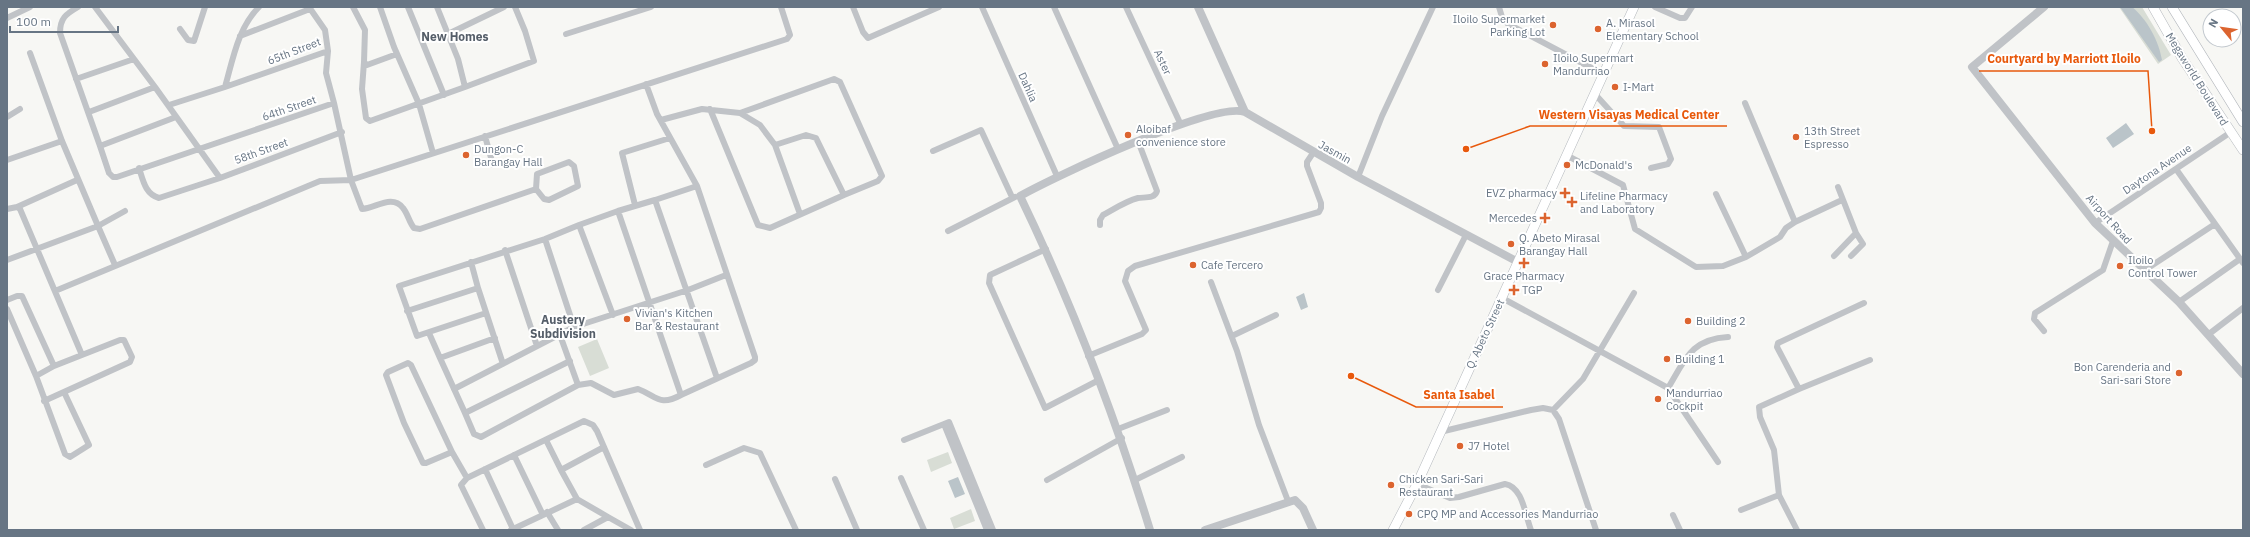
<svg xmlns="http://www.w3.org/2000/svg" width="2250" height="537" viewBox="0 0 2250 537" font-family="'IBM Plex Sans',sans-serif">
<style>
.green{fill:#d8ddd5}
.water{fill:#bac4c9}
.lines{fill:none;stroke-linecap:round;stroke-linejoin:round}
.secondary-casing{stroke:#b5b9be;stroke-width:10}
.minor{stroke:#c0c3c7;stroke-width:6}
.tertiary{stroke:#c0c3c7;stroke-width:8}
.secondary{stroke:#fff;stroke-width:9}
.poi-dot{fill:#dc642f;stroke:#fff;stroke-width:1.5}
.labels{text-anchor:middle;stroke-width:4;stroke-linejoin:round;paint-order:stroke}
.poi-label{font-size:11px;fill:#677584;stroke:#fff;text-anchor:start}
.street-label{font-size:11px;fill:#677584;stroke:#fff}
.neighbourhood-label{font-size:12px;font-weight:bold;fill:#555e69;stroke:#fff}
.leader{fill:none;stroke:#e8590c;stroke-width:1.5}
.callout-dot{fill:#e8590c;stroke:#fff;stroke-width:1.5}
.callout-label{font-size:12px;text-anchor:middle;font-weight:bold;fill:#e8590c;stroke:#fff;stroke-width:4;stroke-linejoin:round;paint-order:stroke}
</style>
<rect width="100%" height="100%" fill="#f7f7f4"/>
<path class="green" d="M2119 7H2142L2171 55 2158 64Z
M597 339 609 368 590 376 578 347Z
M948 452 952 463 931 472 927 460Z
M971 509 975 521 954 529 950 518Z"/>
<path class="water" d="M2120 7H2132C2147 19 2159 41 2162 60L2159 62Z
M2126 123 2134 134 2113 148 2106 138Z
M1304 293 1308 307 1301 310 1296 297Z
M958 477 965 494 955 498 948 481Z"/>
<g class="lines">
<g class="secondary-casing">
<path id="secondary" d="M2153 7 2182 58 2243 150
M2172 7 2243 122
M1393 530 1417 484 1634 7"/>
</g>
<path class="minor" d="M78 7C66 14 60 18 60 33L100 146
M95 7 155 87 220 178 342 132
M353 7 365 30 364 62 367 65 397 54
M380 7 394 47 419 104 433 153
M408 7 444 95
M853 7 863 32 868 38 939 7
M982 7 1057 176
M1054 7 1118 149
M1126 7 1181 125
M1499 7 1502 17 1508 24 1603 74
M1655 7 1680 18H1685L1692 7
M7 18 30 7
M180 29 188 40 194 41 205 7
M448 34 504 7
M566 34 651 7
M240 36 310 9
M30 53 62 141 98 226 125 211
M364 62 362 89 366 118 370 121 465 87 458 59 437 7
M76 79 134 59
M834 79 840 82 882 176 878 181 844 195 816 138 806 135 775 145 760 125 740 113Z
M646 84 657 114 697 186 755 357V360L751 363 681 395
M225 87 328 51 325 30 309 7
M465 87 534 61 525 31 515 7
M1594 93 1624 126 1659 127 1671 159 1668 164 1651 168
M334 103 351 180 362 209C376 208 392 194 403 208 408 214 409 222 414 228L420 229 536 189
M1745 103 1795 222 1786 228 1780 237 1746 257
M169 105 225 87C233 59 238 28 259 7
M710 109 758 225 770 228 844 195
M89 112 155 87
M7 117 20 109
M176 117 100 146 109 173 113 177H117L334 103 326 73 328 51
M661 120 702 109 740 113
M485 136 493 165
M775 145 800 214
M933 151 981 130 1012 197
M1566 155 1623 185 1635 229 1696 267 1723 266 1746 257 1716 194
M7 160 62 141
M569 162 574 166 578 186 549 200 544 199 536 189 537 174Z
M139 168C143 180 145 194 159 198L220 178
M2176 169 2243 263
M1358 177 1382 116 1433 7
M655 200 697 186
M635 205 622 153 670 138
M17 207 77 180
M7 209 17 207 20 209 82 355
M618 211 655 200 717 378
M1795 222 1842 200
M2095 223 2231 132
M1100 225V220L1103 215C1114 209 1126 201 1138 198 1145 197 1155 199 1157 191L1138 141
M948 231 1015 197
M545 239 574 327
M1046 249 990 275 989 283 1045 408 1099 380
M505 250 537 346
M1834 256 1856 233 1838 187
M1851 256 1863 244 1856 233
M7 260 98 226 115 265
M2145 270 2215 224
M1211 282 1237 351 1259 425 1288 501
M478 288 503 364
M1438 290 1466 235
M55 291 320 181 351 180 787 39 790 35 781 7
M1502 298 1668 388 1718 462
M7 300 17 296H22L54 366
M2179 302 2240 259
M7 309 36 376 65 454 70 457 89 445 64 392
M407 311 478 288 471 262
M486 313 417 336 399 286 545 239 579 225
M2044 331 2034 319 2035 313 2103 270 2113 241
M429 333 440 358 495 338
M2209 334 2243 308
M560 335 578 385 591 383 614 395 638 389C657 396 659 407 681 395L618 211 579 225 613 315
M1232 336 1276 315
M1088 356 1142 334 1146 330 1125 281 1128 271 1135 266 1319 212 1321 208V203L1307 166V162L1313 153
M440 358 465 413 570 361
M408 363 411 365 452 452 426 463H423L404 423 386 375 388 372Z
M36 376 54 366 120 340H124L132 357 130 362 44 401
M1668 388C1685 360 1691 339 1728 337
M454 389 574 327 688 290 726 275
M1799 389 1870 360
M1553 410 1583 379 1634 293
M465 413 474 434 481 437 578 385
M944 424 987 530
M1118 429 1167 410
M1440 432 1531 410 1543 408 1553 410 1559 419 1596 530
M546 440 561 470
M904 440 949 422 993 530
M452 452 467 478
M706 465 744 448 760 453 796 530
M485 469 513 529
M901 478 924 530
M835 479 857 530
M1047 480 1122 438
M1135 480 1182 457
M1417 484 1450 498 1459 497 1505 484C1523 487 1525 515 1531 530
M577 499 608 517 584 530
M1741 510 1779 495
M547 512 558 530
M543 515 577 499 561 470 604 447
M1673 515 1680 530
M608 517 631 530
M483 530 461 485 467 478 584 421 593 425 597 431 640 530
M511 530 543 515 514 455
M1797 530 1779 495 1774 450 1760 417 1759 407 1799 389 1777 347 1778 343 1864 303"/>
<path class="tertiary" d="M1198 7 1245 112 1358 177 1518 262
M2044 7 1972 67 2095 223 2179 302 2243 374
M1150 530C1115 416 1072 304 1020 196 1054 177 1214 101 1245 112
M1205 530 1295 500 1303 508 1313 530"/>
<use href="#secondary" class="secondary"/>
</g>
<g class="poi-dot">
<circle cx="1553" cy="25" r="4"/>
<circle cx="1598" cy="29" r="4"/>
<circle cx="1545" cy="64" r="4"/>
<circle cx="1615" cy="87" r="4"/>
<circle cx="1128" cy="135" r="4"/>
<circle cx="1796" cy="137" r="4"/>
<circle cx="466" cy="155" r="4"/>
<circle cx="1567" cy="165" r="4"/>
<path d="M1563 187h4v4h4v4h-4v4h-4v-4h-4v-4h4z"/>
<path d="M1570 196h4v4h4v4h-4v4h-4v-4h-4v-4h4z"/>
<path d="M1543 212h4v4h4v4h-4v4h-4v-4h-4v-4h4z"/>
<circle cx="1511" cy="244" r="4"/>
<path d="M1522 257h4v4h4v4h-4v4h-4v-4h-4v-4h4z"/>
<circle cx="1193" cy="265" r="4"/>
<circle cx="2120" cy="266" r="4"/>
<path d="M1512 284h4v4h4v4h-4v4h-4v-4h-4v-4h4z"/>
<circle cx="627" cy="319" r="4"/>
<circle cx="1688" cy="321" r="4"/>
<circle cx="1667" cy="359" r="4"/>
<circle cx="2179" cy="373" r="4"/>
<circle cx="1658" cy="399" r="4"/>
<circle cx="1460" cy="446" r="4"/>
<circle cx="1391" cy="485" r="4"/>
<circle cx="1409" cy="514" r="4"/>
</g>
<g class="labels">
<g class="poi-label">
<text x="1545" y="23" text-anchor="end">Iloilo Supermarket<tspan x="1545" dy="13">Parking Lot</tspan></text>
<text x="1606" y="27">A. Mirasol<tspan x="1606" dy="13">Elementary School</tspan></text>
<text x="1553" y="62">Iloilo Supermart<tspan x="1553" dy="13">Mandurriao</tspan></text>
<text x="1623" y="91">I-Mart</text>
<text x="1136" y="133">Aloibaf<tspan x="1136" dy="13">convenience store</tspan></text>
<text x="1804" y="135">13th Street<tspan x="1804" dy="13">Espresso</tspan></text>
<text x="474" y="153">Dungon-C<tspan x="474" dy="13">Barangay Hall</tspan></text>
<text x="1575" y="169">McDonald's</text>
<text x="1557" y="197" text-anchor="end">EVZ pharmacy</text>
<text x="1580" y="200">Lifeline Pharmacy<tspan x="1580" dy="13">and Laboratory</tspan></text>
<text x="1537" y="222" text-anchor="end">Mercedes</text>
<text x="1519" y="242">Q. Abeto Mirasal<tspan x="1519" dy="13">Barangay Hall</tspan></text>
<text x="2128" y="264">Iloilo<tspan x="2128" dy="13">Control Tower</tspan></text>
<text x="1201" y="269">Cafe Tercero</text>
<text x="1524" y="280" text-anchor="middle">Grace Pharmacy</text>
<text x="1522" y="294">TGP</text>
<text x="635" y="317">Vivian's Kitchen<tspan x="635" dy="13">Bar &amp; Restaurant</tspan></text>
<text x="1696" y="325">Building 2</text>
<text x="1675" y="363">Building 1</text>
<text x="2171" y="371" text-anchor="end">Bon Carenderia and<tspan x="2171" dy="13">Sari-sari Store</tspan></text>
<text x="1666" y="397">Mandurriao<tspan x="1666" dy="13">Cockpit</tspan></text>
<text x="1468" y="450">J7 Hotel</text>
<text x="1399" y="483">Chicken Sari-Sari<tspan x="1399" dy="13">Restaurant</tspan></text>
<text x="1417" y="518">CPQ MP and Accessories Mandurriao</text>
</g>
<g class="street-label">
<text transform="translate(294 51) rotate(-21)" y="4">65th Street</text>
<text transform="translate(1163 62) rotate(65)" y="4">Aster</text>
<text transform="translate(2197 79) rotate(58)" y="4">Megaworld Boulevard</text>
<text transform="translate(1028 87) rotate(66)" y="4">Dahlia</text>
<text transform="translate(289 108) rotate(-19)" y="4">64th Street</text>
<text transform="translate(261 151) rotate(-20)" y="4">58th Street</text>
<text transform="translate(1335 152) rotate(29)" y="4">Jasmin</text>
<text transform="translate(2157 169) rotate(-34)" y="4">Daytona Avenue</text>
<text transform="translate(2109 219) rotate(48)" y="4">Airport Road</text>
<text transform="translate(1485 334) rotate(-65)" y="4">Q. Abeto Street</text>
</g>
<g class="neighbourhood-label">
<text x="455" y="41">New Homes</text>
<text x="563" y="324">Austery<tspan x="563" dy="14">Subdivision</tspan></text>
</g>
</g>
<path class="leader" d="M2152 131L2148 71H1979M1466 149L1530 126H1727M1351 376L1416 407H1503"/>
<g class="callout-dot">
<circle cx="2152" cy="131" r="4"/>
<circle cx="1466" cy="149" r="4"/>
<circle cx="1351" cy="376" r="4"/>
</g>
<g class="callout-label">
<text x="2064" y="63">Courtyard by Marriott Iloilo</text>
<text x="1629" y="119">Western Visayas Medical Center</text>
<text x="1459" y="399">Santa Isabel</text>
</g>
<rect width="2250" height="537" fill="none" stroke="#677584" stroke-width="16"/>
<g transform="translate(2222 28) rotate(299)"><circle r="19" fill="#ffffff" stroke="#c2c8ce"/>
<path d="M0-3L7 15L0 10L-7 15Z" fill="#dc642f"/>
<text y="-6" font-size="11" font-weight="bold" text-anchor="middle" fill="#677584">N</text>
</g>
<path d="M10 26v6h108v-6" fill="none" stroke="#677584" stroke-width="2"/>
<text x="16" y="26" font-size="12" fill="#677584" stroke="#ffffff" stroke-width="3" paint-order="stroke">100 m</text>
</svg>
